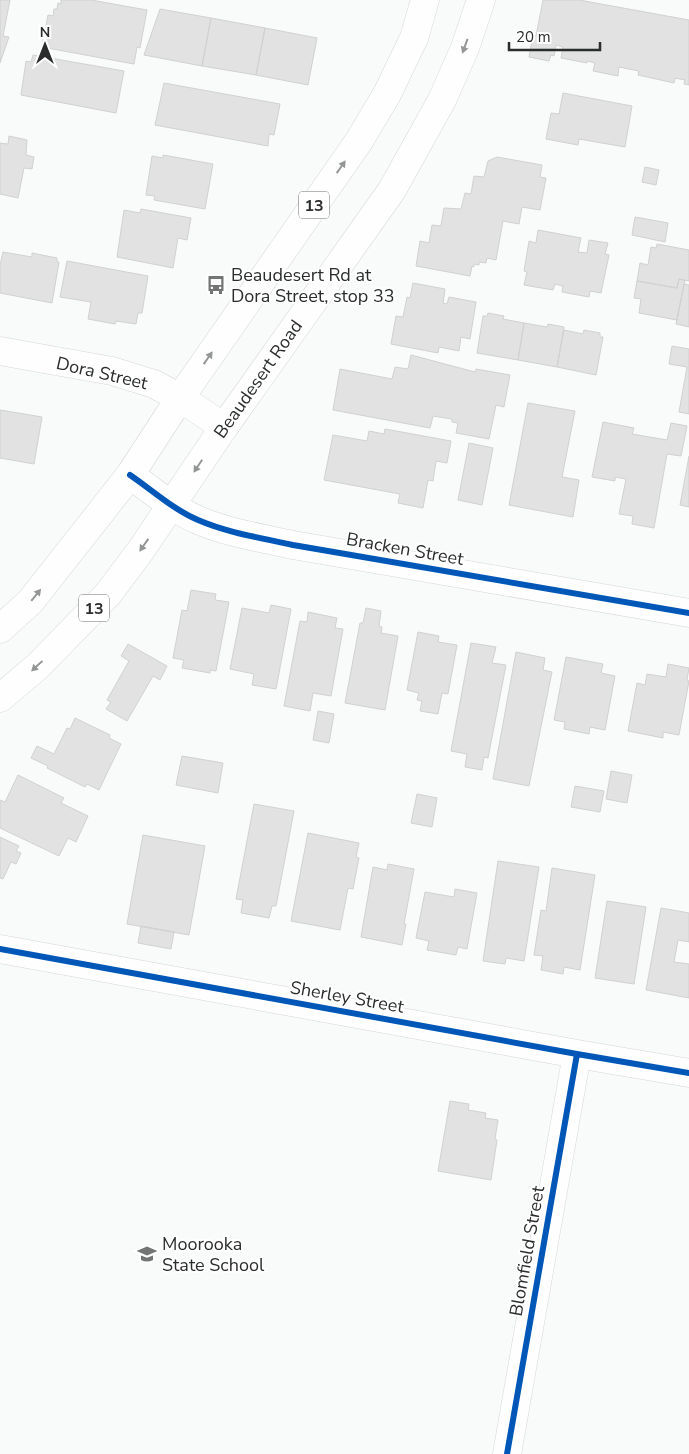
<svg xmlns="http://www.w3.org/2000/svg" width="689" height="1454" viewBox="0 0 689 1454" font-family="'Nunito Sans',sans-serif">
<style>
.building{fill:#e1e2e1;stroke:#d0d1d0}
.lines{fill:none;stroke-linecap:round;stroke-linejoin:round}
.minor-casing{stroke:#d5d7d7;stroke-width:29}
.highway-casing{stroke:#d5d7d7;stroke-width:29}
.minor{stroke:#fefefe;stroke-width:28}
.highway{stroke:#fefefe;stroke-width:28}
.cycleway-casing{stroke:#fff;stroke-width:9}
.cycleway{stroke:#0057b8;stroke-width:6}
.oneway{fill:#949696}
.labels{text-anchor:middle;stroke-width:4;stroke-linejoin:round;paint-order:stroke}
.shield{fill:#fff;stroke:#6b6c6c;stroke-width:1}
.shield-label{font-size:16px;font-weight:bold;fill:#2b2d2d}
.poi-label{font-size:18px;fill:#2b2d2d;stroke:#fff;text-anchor:start}
.street-label{font-size:18px;fill:#2b2d2d;stroke:#fff}
</style>
<rect width="100%" height="100%" fill="#f8fbfa"/>
<path class="building" d="M0 0H10L3 36 9 37 0 63Z
M61 0H91L147 10 140 48 137 47 134 64 42 47 48 15 53 16 54 9H57L58 3 61 4Z
M543 0H579L689 20V85L684 84 685 80 675 78 674 83 638 75 639 71 619 67 618 76 593 71 595 63 587 61V63L561 58 563 47 556 45 554 56 551 55 549 61 529 57 533 35 536 36Z
M160 9 211 18 202 66 144 55Z
M211 18 265 28 256 75 202 66Z
M265 28 317 38 308 85 256 75Z
M33 55 124 71 116 113 21 95 26 61 31 62Z
M164 83 280 104 274 135 269 134 268 146 155 125Z
M563 93 632 106 625 147 579 139 578 145 546 139 551 113 559 114Z
M9 136 27 140 26 155 34 157 32 169 24 168 18 198 0 194V143L8 144Z
M163 155 213 164 205 209 154 200 155 196 146 195 152 156 163 158Z
M497 157 542 165 540 177 546 178 540 210 522 207 519 224 503 221 496 260 487 258 486 263 479 262V265L474 264V267L472 266 470 276 416 266 420 241 429 243 432 225 441 226 444 208 461 209 465 193 471 194 474 176 484 177 488 161Z
M645 167 659 170 656 185 642 182Z
M141 209 191 218 187 240 178 238 173 268 117 257 124 210 140 213Z
M635 217 668 223 665 242 632 235Z
M538 230 581 238 578 252 587 253 589 240 608 243 605 254 609 255 601 293 590 291 589 297 562 292 563 286 555 284 553 290 524 285 527 272 524 271 529 241 536 243Z
M657 244 689 250V281L679 279 677 288 637 281 640 263 648 265 651 247 656 248Z
M3 252 32 257V253L57 258V262H59L52 303 0 293V265Z
M67 261 148 276 142 313H138L136 324 116 321 115 324 88 319 91 302 60 297Z
M679 279 685 280 677 320 639 313 641 299 634 298 637 281 677 288Z
M413 283 445 289 443 303 447 304 449 297 476 302 470 339 461 337 459 351 439 347 438 353 391 344 396 316 403 317 407 297 410 298Z
M684 284 689 285V327L676 324Z
M488 313 504 316 503 319 524 323 518 360 477 353 483 316H487Z
M524 323 547 327 548 324 564 327 557 367 518 360Z
M564 330 583 334 584 330 600 333V337H603L596 375 557 367Z
M672 346 689 349V414L679 412 687 367 669 364Z
M411 355 475 372 476 369 510 375 504 407 496 405 489 439 456 433 458 423 452 422V419L433 416 430 428 333 410 340 369 392 379 395 367 408 369Z
M528 403 575 411 562 477 579 480 573 517 509 505Z
M0 410 42 417 34 464 0 458Z
M603 422 634 428 632 434 667 440 671 423 687 426 681 456 667 454 654 528 632 524 633 516 619 514 626 479 615 477V481L592 477Z
M385 429 451 441 447 463 436 461 433 481 428 480 423 508 398 503 400 494 324 480 333 435 367 441 369 431 384 434Z
M469 443 493 448 482 505 458 500Z
M689 456V507L680 505Z
M191 590 216 594 215 600 229 602 216 671 210 670V673L182 668 184 660 173 658 182 610 187 611Z
M271 605 291 609 276 689 252 685 254 674 230 669 242 608 269 613Z
M366 608 381 611 379 626 382 627 381 633 398 636 385 710 345 703 360 623H363Z
M308 612 337 618 335 628 343 629 331 696 313 693 310 711 284 706 300 621 307 622Z
M418 632 439 636 438 642 457 645 448 694 442 693 438 714 420 711 422 701 417 700 419 693 407 690Z
M471 643 496 647 492 663 506 665 488 758 484 757 482 770 465 767 467 754 451 751Z
M128 644 167 666 160 680 153 676 127 721 106 709 111 702 107 700 129 661 121 656Z
M516 652 545 658 543 670 552 672 529 786 493 779Z
M566 657 603 664 601 673 615 676 605 730 590 727 589 734 564 729 565 722 554 720Z
M668 664 689 668 687 680 689 681 679 735 663 732V738L628 731 637 683 645 685 647 674 666 677Z
M318 711 334 714 329 743 313 740Z
M75 718 110 735 109 738 121 744 99 790 87 784 85 787 47 768 48 766 31 758 37 746 54 754 67 728 70 729Z
M182 756 223 763 218 793 176 785Z
M611 771 632 775 627 803 606 799Z
M18 775 64 798 61 803 88 816 76 842 68 838 59 856 0 828V800L5 802Z
M575 786 604 791 600 812 571 807Z
M417 794 437 798 432 827 411 823Z
M254 804 294 811 276 906H272L269 918 241 913 243 900 236 899Z
M308 833 359 843 356 857 359 858 353 889 348 888 340 930 291 921Z
M143 835 205 846 189 935 127 924Z
M0 837 19 846 16 851 21 853 16 864 11 862 3 879 0 878Z
M498 861 539 867 524 961 506 958 505 964 483 961Z
M388 864 414 869 404 924H406L402 945 361 937 373 867 387 870Z
M552 868 595 875 580 970 564 967 563 974 541 970 543 956 534 955 541 910 546 911Z
M455 889 477 893 467 949 458 947 456 955 427 950 429 941 416 938 425 892 454 897Z
M607 901 646 907 634 984 595 978Z
M661 908 689 913V942L678 940 674 962 689 964V998L646 990Z
M141 926 174 932 171 949 138 943Z
M450 1101 469 1104 468 1110 486 1113 485 1118 498 1120 495 1139 497 1140 491 1180 438 1171Z"/>
<g class="lines">
<g class="minor-casing">
<path id="minor" d="M0 351 112 371 154 384 180 398 224 427
M130 475C152 490 174 510 198 520 228 533 262 538 293 545L689 613
M0 949 577 1054 689 1073
M507 1454 577 1054"/>
</g>
<g class="highway-casing">
<path id="highway" d="M0 629 30 602 130 475 180 398 359 141 387 94 414 38 425 0
M0 698 38 666 108 594 141 550 224 427 392 190 442 100 465 48 481 0"/>
</g>
<use href="#minor" class="minor"/>
<use href="#highway" class="highway"/>
<g class="cycleway-casing">
<path id="cycleway" d="M130 475C152 490 174 510 198 520 228 533 262 538 293 545L689 613
M0 949 577 1054 689 1073
M507 1454 577 1054"/>
</g>
<use href="#cycleway" class="cycleway"/>
</g>
<defs><path id="oneway-solid" d="M-6-.8H1V-3.2L6.5 0L1 3.2V.8H-6Z" transform="scale(1.25)"/></defs>
<g class="oneway">
<use href="#oneway-solid" transform="translate(465 46) rotate(110)"/>
<use href="#oneway-solid" transform="translate(341 167) rotate(-55)"/>
<use href="#oneway-solid" transform="translate(208 358) rotate(-55)"/>
<use href="#oneway-solid" transform="translate(198 466) rotate(124)"/>
<use href="#oneway-solid" transform="translate(144 545) rotate(125)"/>
<use href="#oneway-solid" transform="translate(36 595) rotate(-51)"/>
<use href="#oneway-solid" transform="translate(37 666) rotate(137)"/>
</g>
<defs>
<g id="bus-bare" transform="scale(1.5)"><path d="M-5-6H5V4H4V6H2V4H-2V6H-4V4H-5ZM-3.5-4V0h7V-4ZM-3.5 1.2v1.5H-2V1.2ZM2 1.2v1.5H3.5V1.2Z" fill="#737575" stroke="#fff" stroke-width="2.5" paint-order="stroke"/></g>
<g id="school-bare" transform="scale(1.5)"><path d="M0-5L7-2L0 1L-7-2ZM-4 1L0 2.5L4 1V4Q0 6-4 4Z" fill="#737575" stroke="#fff" stroke-width="2.5" paint-order="stroke"/></g>
</defs>
<g fill-rule="evenodd">
<use href="#bus-bare" x="216" y="285"/>
<use href="#school-bare" x="147" y="1254"/>
</g>
<g class="labels">
<g class="shield">
<rect x="299" y="191.5" width="30" height="27" rx="4"/>
<rect x="79" y="594.5" width="30" height="27" rx="4"/>
</g>
<g class="shield-label">
<text x="314" y="211">13</text>
<text x="94" y="614">13</text>
</g>
<g class="poi-label">
<text x="231" y="281">Beaudesert Rd at<tspan x="231" dy="21">Dora Street, stop 33</tspan></text>
<text x="162" y="1250">Moorooka<tspan x="162" dy="21">State School</tspan></text>
</g>
<g class="street-label">
<text transform="translate(102 373) rotate(13)" y="6">Dora Street</text>
<text transform="translate(258 379) rotate(-55)" y="6">Beaudesert Road</text>
<text transform="translate(405 549) rotate(10)" y="6">Bracken Street</text>
<text transform="translate(347 997) rotate(10)" y="6">Sherley Street</text>
<text transform="translate(527 1251) rotate(-80)" y="6">Blomfield Street</text>
</g>
</g>
<g transform="translate(45 45)" stroke="#ffffff" stroke-width="4" paint-order="stroke">
<path d="M0-4L9 19L0 12L-9 19Z" fill="#2b2d2d"/>
<text y="-8" font-size="14" font-weight="bold" text-anchor="middle" fill="#2b2d2d">N</text>
</g>
<path d="M509 42v8h91v-8" fill="none" stroke="#2b2d2d" stroke-width="2.5"/>
<text x="516" y="42" font-size="15" fill="#2b2d2d" stroke="#ffffff" stroke-width="4" paint-order="stroke">20 m</text>
</svg>
